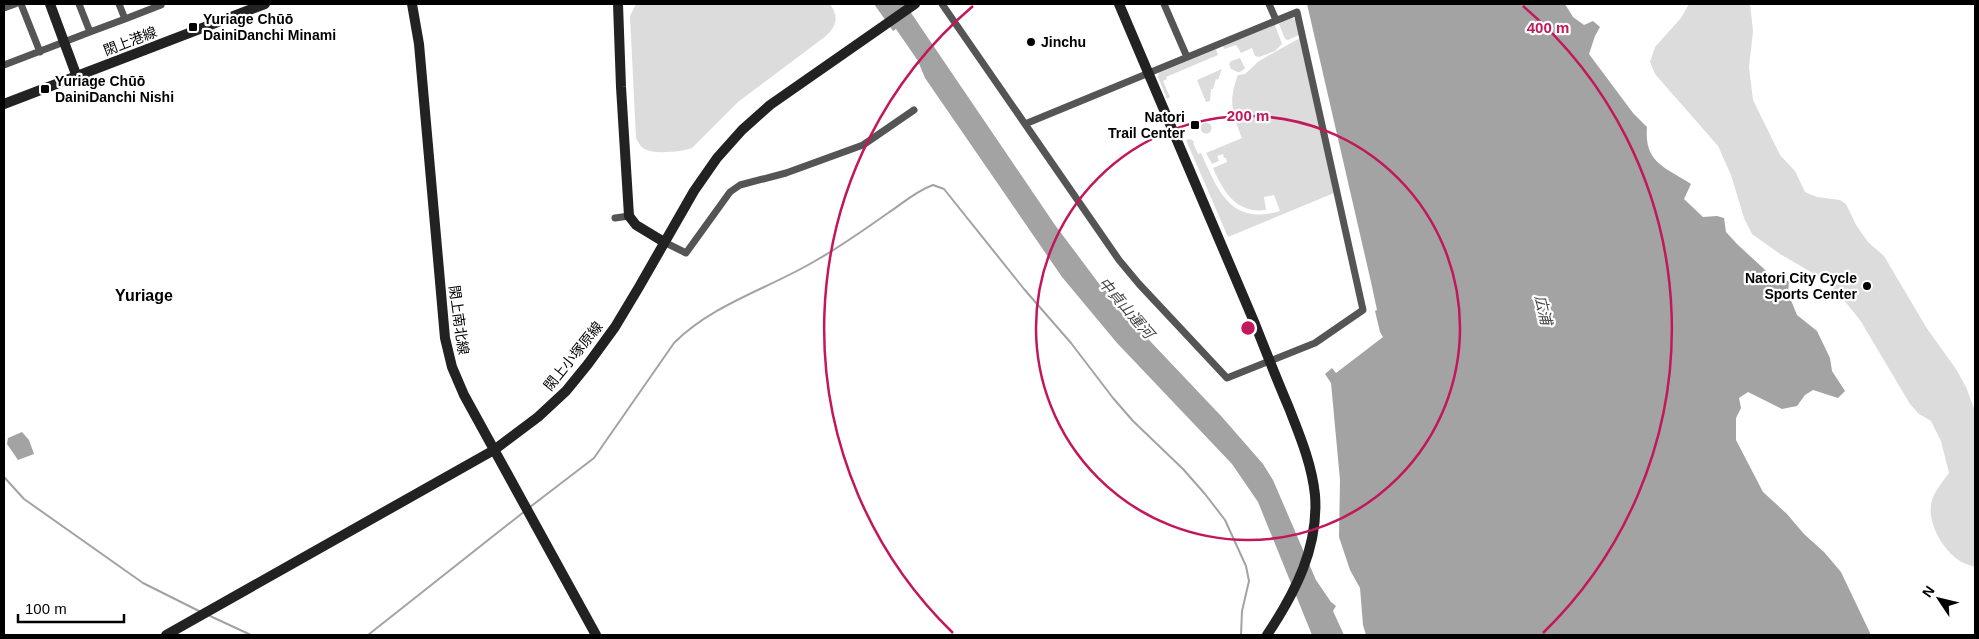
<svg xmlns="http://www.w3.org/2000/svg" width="1979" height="639" viewBox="0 0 1979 639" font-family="Helvetica,'Noto Sans JP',sans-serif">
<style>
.green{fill:#dcdcdc}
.water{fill:#a3a3a3}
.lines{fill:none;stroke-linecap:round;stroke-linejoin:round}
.stream{stroke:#a3a3a3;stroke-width:2}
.street{stroke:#555;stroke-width:7}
.secondary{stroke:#222;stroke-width:10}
.ring{fill:none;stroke:#c2185b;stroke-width:2.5}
.poi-dot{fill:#000;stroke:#fff;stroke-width:2}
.labels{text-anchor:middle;stroke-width:4.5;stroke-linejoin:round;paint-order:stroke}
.poi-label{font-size:14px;font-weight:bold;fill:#000;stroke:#fff;text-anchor:start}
.street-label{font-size:14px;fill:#000;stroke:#fff}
.water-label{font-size:15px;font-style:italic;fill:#444;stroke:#fff}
.quarter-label{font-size:16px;font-weight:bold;fill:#000;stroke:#fff}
.centre{fill:#c2185b;stroke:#fff;stroke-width:2.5}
.ring-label{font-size:15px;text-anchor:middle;font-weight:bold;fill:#c2185b;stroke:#fff;stroke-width:4.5;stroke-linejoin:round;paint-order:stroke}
</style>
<rect width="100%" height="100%" fill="#fff"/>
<path class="green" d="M636 4H830C839 17 837 25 826 36L738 102 692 148C682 152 652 155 643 148 640 146 638 142 636 138L630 16Z
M1689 4H1750L1753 31 1749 67 1753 100 1780 155 1795 171 1805 192 1817 197 1840 200 1846 204 1856 225 1868 242 1884 256 1926 327 1956 369 1966 387 1975 411V567C1969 565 1962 563 1957 559 1941 547 1926 520 1932 500 1935 491 1943 481 1949 473L1941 441 1931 421 1919 414 1910 404 1860 320 1839 294 1823 279 1780 254 1752 234 1744 218 1731 175 1718 146 1655 74 1650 62 1655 47 1681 18Z
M1291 17 1296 20 1299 35 1288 40 1285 39 1279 24Z
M1273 25H1275L1282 44 1275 51 1259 57 1255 56 1252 48 1241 53 1236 45 1224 49 1223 46Z
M1300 38 1334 193 1228 237 1186 140 1190 139 1195 142 1193 143 1198 154 1201 153C1218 191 1231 226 1280 211L1274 195 1264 197 1266 210C1236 214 1223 191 1213 168L1227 162 1226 158H1224L1223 154 1217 156 1219 161 1212 164 1206 153 1242 138C1232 113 1228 101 1238 75L1245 74 1259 61Z
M1216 49 1218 55 1166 77 1167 79 1163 81 1170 97 1167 99 1158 77 1159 73Z
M1240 58 1245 68C1240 74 1237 72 1231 69L1229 64 1231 61Z
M1222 69 1218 80 1216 79 1213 89H1211L1210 101 1206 102 1197 80Z
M1200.5 128a5.5 5.5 0 1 1 11 0a5.5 5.5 0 1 1-11 0Z"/>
<path class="water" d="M874 4H905L1055 225 1097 281 1150 341 1222 417 1263 464 1273 480 1316 580 1331 602 1336 606 1333 611 1344 635H1312L1258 502 1232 464 1117 343 1062 277 925 78 918 61 896 29 893 31Z
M1307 4H1565L1573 17 1584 25 1593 21 1600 27 1595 36 1589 54 1633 113 1647 127C1644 163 1665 167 1691 184L1684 199 1703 217 1717 216 1724 218 1726 232 1737 244 1776 280 1789 281 1788 293 1797 315 1817 331 1830 358 1832 371 1845 391 1838 398 1813 390 1805 395 1797 406 1782 409 1748 392 1739 398 1741 408 1736 418V440L1763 492 1787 514 1804 534 1824 552 1841 572 1871 635H1366L1363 625 1360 588 1350 570 1339 537 1340 480 1331 383 1325 374 1332 368 1336 373 1383 337 1380 332 1375 311 1377 310 1371 282Z
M22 432 29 440 34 454 18 460 7 444 8 438Z"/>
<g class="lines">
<path class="stream" d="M4 477 24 499 143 583 201 612
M530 507 594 458 674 343C713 304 768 289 815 261 840 247 864 230 888 213 903 203 916 191 933 185L944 189 1024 289 1071 343 1113 398 1133 421 1183 469 1205 494 1225 520 1246 566 1249 581 1242 611 1241 635
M210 616 251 635
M368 635 525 511"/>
<path class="street" d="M21 4 40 52
M79 4 90 32 125 19 119 4
M942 4 1119 260 1139 284 1227 378 1315 343 1363 310 1297 12 1025 124
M1164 4 1187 57
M1269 4 1276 20
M4 8 15 4
M125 19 161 5
M4 65 90 32
M615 218 629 216
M664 242 686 253 730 192 740 185 786 173 863 145 914 110"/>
<path class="secondary" d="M50 4 77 77
M412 4 419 44 445 338 452 367 464 395 596 635
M618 4 621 87 629 216 636 225 664 242
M1119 4C1165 110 1210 217 1255 324 1266 352 1277 380 1289 408 1300 436 1312 465 1315 495 1319 547 1295 593 1267 635
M4 104 265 4
M166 635 494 450 538 417 566 391 588 364 615 327 639 287 694 191 717 158 742 130 770 105 915 4"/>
</g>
<g class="ring">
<circle cx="1248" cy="328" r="212"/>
<path d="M953 633A424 424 0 0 1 973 6M1523 6A424 424 0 0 1 1543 633"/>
</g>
<g class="poi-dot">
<rect x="188" y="22" width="10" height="10" rx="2.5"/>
<circle cx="1031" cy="42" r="5"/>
<rect x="40" y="84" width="10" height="10" rx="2.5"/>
<rect x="1190" y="120" width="10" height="10" rx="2.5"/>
<circle cx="1867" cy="286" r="5"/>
</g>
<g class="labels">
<g class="poi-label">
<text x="203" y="24">Yuriage Chūō<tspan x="203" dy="16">DainiDanchi Minami</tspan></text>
<text x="1041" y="47">Jinchu</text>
<text x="55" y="86">Yuriage Chūō<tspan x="55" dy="16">DainiDanchi Nishi</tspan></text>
<text x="1185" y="122" text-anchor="end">Natori<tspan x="1185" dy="16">Trail Center</tspan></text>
<text x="1857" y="283" text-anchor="end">Natori City Cycle<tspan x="1857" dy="16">Sports Center</tspan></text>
</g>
<g class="street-label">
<text transform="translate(130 41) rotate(-21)" y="5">閖上港線</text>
<text transform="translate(459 320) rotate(82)" y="5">閖上南北線</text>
<text transform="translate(573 356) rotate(-51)" y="5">閖上小塚原線</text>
</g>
<g class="water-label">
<text transform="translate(1126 308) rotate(49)" y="5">中貞山運河</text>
<text transform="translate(1543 310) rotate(77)" y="5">広浦</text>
</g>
<g class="quarter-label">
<text x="144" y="301">Yuriage</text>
</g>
</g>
<circle cx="1248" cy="328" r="8" class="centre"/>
<g class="ring-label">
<text x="1548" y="33">400 m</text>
<text x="1248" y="121">200 m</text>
</g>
<rect width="1979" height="639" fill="none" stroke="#000000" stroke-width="10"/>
<g transform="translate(1939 599) rotate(305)" stroke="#ffffff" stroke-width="4" paint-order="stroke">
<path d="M0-4L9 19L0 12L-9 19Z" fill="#000000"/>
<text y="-8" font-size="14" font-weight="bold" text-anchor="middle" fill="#000000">N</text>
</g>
<path d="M18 614v8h106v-8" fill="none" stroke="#000000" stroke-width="2.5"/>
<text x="25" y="614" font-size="15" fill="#000000" stroke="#ffffff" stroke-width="4" paint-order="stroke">100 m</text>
</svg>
